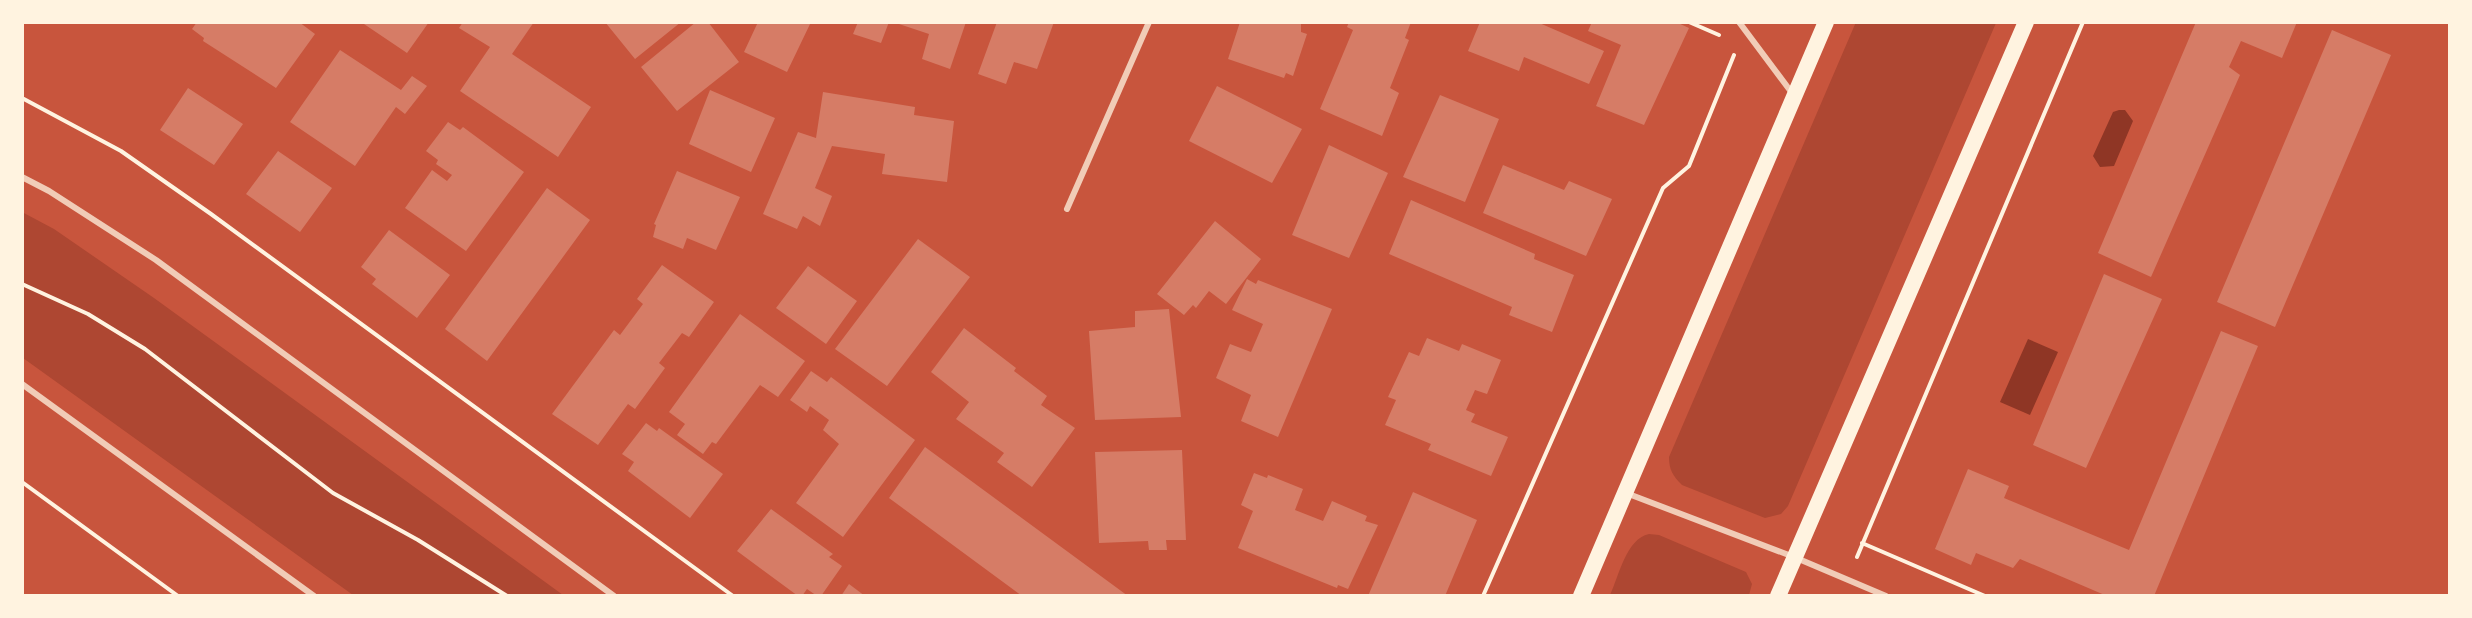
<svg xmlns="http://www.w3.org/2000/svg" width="2472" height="618" viewBox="0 0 2472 618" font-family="'Titillium Web',sans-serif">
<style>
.green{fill:#ae4732}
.water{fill:#8f3625}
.building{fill:#d67c66}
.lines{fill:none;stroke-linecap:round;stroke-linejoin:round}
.path{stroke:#fff3e0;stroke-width:4}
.minor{stroke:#f1ccb7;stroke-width:6}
.trunk{stroke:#fff3e0;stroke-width:16}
</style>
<rect width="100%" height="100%" fill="#c8553d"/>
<path class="green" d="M1856 22 1996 23 1788 506 1781 514 1765 518 1682 485C1673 476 1669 470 1669 457Z
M22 212 54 229 154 298 563 595H353L23 358Z
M1649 534 1659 535 1746 572 1752 584 1749 595H1610C1619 576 1626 539 1649 534Z"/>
<path class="water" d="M2119 110H2125L2133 121 2114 166 2100 167 2093 156 2113 112Z
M2028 339 2058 352 2030 415 2000 402Z"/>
<path class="building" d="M197 22H299L315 34 276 88 203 41 204 38 192 29Z
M361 22H429L407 53Z
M463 22H534L512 54 591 107 558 157 460 91 490 47 459 28Z
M605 22H681L635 59Z
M696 22H708L739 62 677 111 641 67Z
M758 22H811L787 72 744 52Z
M858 22H889L881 43 853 34Z
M966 22 950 69 922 59 929 34 896 23Z
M997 22H1054L1037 69 1014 62 1006 84 978 74Z
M1240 22H1301V32L1307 34 1293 76 1286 73 1284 78 1228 59Z
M1349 22H1411L1405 38 1409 40 1390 88 1399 93 1382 136 1320 109 1353 30 1347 27Z
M1480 22H1537L1604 51 1589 84 1524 57 1519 71 1468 51Z
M1592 22H1676L1689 28 1644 125 1596 106 1621 45 1588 31Z
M2196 22H2297L2282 58 2241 41 2229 67 2240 75 2151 277 2098 253Z
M2332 30 2391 55 2275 327 2217 302Z
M340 50 401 90 412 76 427 86 405 114 396 107 355 166 290 122Z
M1217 86 1302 129 1272 183 1189 141Z
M188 88 243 124 214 165 160 130Z
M710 90 775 118 751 172 689 144Z
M823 92 915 107 914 115 954 121 947 182 882 174 885 154 832 146 815 188 832 196 820 226 803 216 797 229 763 214 798 132 816 138Z
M1440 95 1499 119 1465 202 1403 177Z
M448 122 460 130 463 127 524 172 466 251 405 208 432 170 447 181 452 175 436 164 438 160 426 151Z
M1329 145 1388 173 1349 258 1292 235Z
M278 151 332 188 300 232 246 194Z
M1503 165 1564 190 1569 181 1612 199 1586 256 1483 213Z
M677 171 740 197 716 250 687 238 683 249 653 237 656 225 654 224Z
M547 188 590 220 487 361 445 329Z
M1411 200 1535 254 1534 259 1574 275 1552 332 1509 315 1512 307 1389 254Z
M1215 221 1261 259 1226 304 1209 291 1196 308 1193 305 1184 315 1157 294Z
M389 230 450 275 417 318 372 284 376 279 361 267Z
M918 239 970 277 887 386 835 349Z
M662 265 714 302 689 337 682 333 659 363 665 368 635 409 628 404 598 445 552 414 614 330 620 335 643 304 637 299Z
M808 266 857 301 826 344 776 308Z
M2104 274 2162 299 2086 468 2033 445Z
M1247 279 1256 284 1258 280 1332 309 1278 437 1241 421 1251 395 1216 378 1230 344 1251 352 1263 324 1232 310Z
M1169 309 1181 417 1095 420 1089 331 1135 327V311Z
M740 314 805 361 778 397 760 385 716 444 712 442 703 454 677 435 685 424 669 412Z
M964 328 1016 368 1014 371 1047 396 1041 405 1075 428 1032 487 997 462 1004 453 956 419 969 402 931 372Z
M2221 331 2258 346 2154 596H2107L2020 559 2013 568 1976 553 1971 565 1935 549 1968 469 2009 486 2004 498 2129 550Z
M1427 338 1459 351 1462 344 1501 360 1487 394 1475 390 1466 410 1475 414 1471 422 1508 437 1491 476 1428 450 1431 444 1385 425 1396 400 1388 397 1409 352 1419 356Z
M811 371 827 382 831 377 915 440 843 537 796 503 839 444 823 430 829 420 810 406 807 412 790 400Z
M646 423 657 431 659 428 723 474 690 518 628 471 634 462 622 454Z
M925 447 1128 596H1022L889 498Z
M1182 450 1186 540H1166L1167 550H1149L1148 541 1099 543 1095 452Z
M1254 473 1267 478 1268 475 1303 489 1295 510 1323 521 1332 501 1367 516 1365 521 1378 525 1348 589 1338 585 1337 588 1238 548 1253 511 1241 505Z
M1413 492 1477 520 1445 596H1368Z
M771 509 833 554 829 557 842 566 821 596H817L807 589 802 596H798L737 551Z
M849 584 865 596H841Z"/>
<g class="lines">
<path class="path" d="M1689 22 1719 35
M22 98 121 151 211 214 733 596
M22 284 88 314 145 349 333 493 418 540 507 596
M22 482 178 596
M1862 543 1985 596
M1857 557 2083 22
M1483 596 1663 188 1689 166 1734 55"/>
<path class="minor" d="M1739 22 1792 93
M22 177 49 191 156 260 614 596
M1067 209 1149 22
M22 384 314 596
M1626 493 1794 557 1886 596"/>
<path class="trunk" d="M1581 596 1826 22
M1778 596 2026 22"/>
</g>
<rect width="2472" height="618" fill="none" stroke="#fff3e0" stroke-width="48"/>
</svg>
